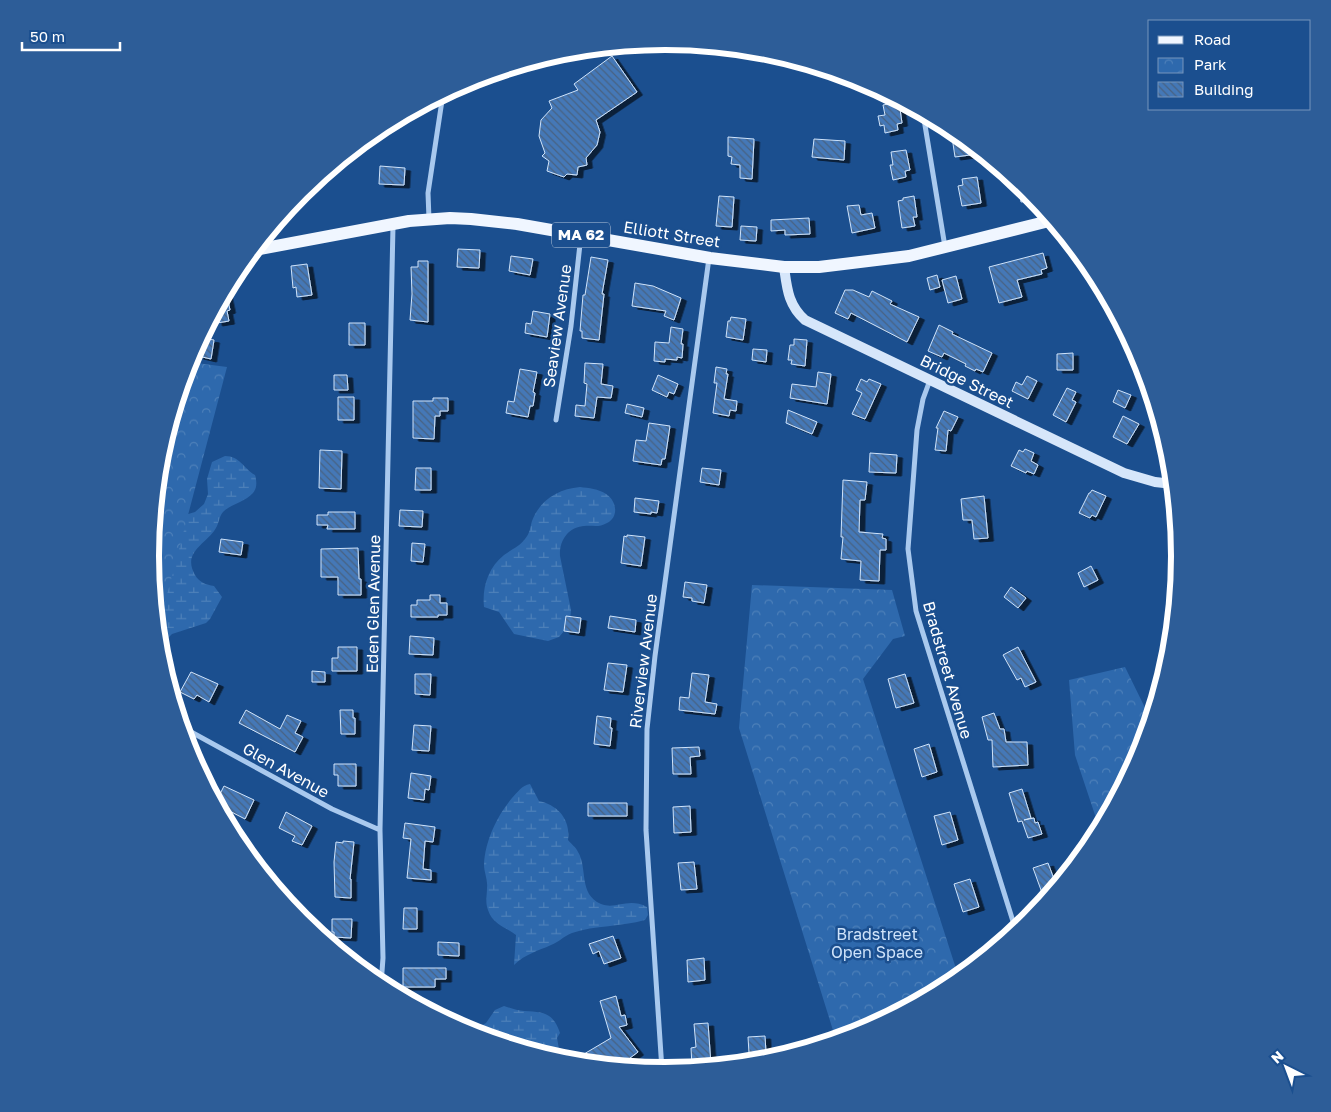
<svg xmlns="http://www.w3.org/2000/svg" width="1331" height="1112" viewBox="0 0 1331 1112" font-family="'Golos Text',sans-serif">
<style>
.wetland{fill:url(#wetland-marsh)}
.park{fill:url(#park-crowns)}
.building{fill:url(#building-back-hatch);stroke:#cfe3fa;filter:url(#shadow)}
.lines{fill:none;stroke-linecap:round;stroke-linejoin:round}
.minor{stroke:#a9c9ee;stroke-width:5}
.secondary{stroke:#d6e6fa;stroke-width:10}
.primary{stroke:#f0f6ff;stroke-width:12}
.labels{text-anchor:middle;stroke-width:5;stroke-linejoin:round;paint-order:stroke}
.shield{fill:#1b4f8f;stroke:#bbcadd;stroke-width:1}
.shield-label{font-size:15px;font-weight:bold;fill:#fff}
.street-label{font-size:16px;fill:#fff;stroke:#1b4f8f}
.park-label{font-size:16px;fill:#cfe3fa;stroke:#1b4f8f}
.rim{fill:none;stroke:#fff;stroke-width:6}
</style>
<defs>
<pattern id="wetland-marsh" width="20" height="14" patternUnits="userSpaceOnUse" patternTransform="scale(1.25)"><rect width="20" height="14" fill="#2e69ad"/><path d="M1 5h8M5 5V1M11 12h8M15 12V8" fill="none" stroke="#4d80b9"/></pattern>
<pattern id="park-crowns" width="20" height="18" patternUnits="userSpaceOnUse" patternTransform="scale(1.25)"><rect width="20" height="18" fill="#2e69ad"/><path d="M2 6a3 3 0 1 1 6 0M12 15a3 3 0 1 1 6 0" fill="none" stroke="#4d80b9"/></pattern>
<pattern id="building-back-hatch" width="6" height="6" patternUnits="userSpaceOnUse" patternTransform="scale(1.25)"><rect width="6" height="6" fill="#4478b7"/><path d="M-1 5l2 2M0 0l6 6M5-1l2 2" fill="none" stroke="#486282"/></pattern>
<filter id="shadow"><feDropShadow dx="5.5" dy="3" stdDeviation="0" flood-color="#0009"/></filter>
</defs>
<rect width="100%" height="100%" fill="#1b4f8f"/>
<path class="wetland" d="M225 456C240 456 243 468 255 475 257 482 257 488 253 493 245 502 231 504 223 512 219 517 219 522 217 526 209 543 181 551 195 575 199 582 206 585 214 586L222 597 210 619 206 623 172 634 160 646 151 556 185 515 195 512 204 504 208 494 207 479 212 462Z
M580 487C588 488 599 489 606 494 617 501 619 517 607 523 598 528 593 525 584 526 568 527 559 541 560 556L571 610 570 621 565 630 559 637 548 641 514 634 499 612 484 607C482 587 488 568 504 555 512 549 519 547 525 539 530 533 530 528 532 521 540 500 558 489 580 487Z
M530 784 539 801C558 805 571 820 568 840 571 844 576 847 578 852 588 868 578 894 601 904 616 910 628 897 647 907L648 915 645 920C621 927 595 925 572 933 564 936 559 942 551 945 538 951 525 954 514 965L516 935C506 927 493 925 488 910 485 902 487 896 487 888 488 880 484 872 484 865 485 841 497 816 512 798 517 793 522 785 530 784Z
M504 1006C510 1008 518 1011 524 1011 543 1012 553 1012 560 1033L557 1038 561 1060 501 1041 499 1038 497 1040 470 1032 486 1023 495 1010Z"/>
<path class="park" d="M189 362 227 367 158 629 151 556 161 455Z
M752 585 892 590 905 636 893 639 863 679 959 978 951 984 862 1032 836 1040 739 728Z
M1125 667 1151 720 1141 753 1100 830 1075 755 1069 680Z"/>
<path class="building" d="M612 56 637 92 596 120 600 132 597 145 586 158 587 165 578 167 577 175 567 174 564 177 547 171 549 161 542 156 545 153 539 136 541 120 552 108 549 101 578 90 574 84Z
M899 102 902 123 897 124 898 130 885 133 884 125 880 126 878 116 885 115 883 105Z
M961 136 968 142 970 155 955 157 952 137Z
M728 137 754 139 752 179 740 178V165L731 164 732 157 728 156Z
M814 139 845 141 844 160 812 157Z
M906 150 910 170 905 171 906 177 893 180 890 165H893L891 152Z
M380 166 405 168 404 185 379 184Z
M977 177 981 203 962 206 958 186 963 185 962 179Z
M1018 183 1030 192 1036 200 1021 202Z
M719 196 734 197 732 227 716 226Z
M914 196 917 217H913L915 226 902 228 898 201 903 200V198Z
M859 205 861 215 872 213 875 228 852 233 847 206Z
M809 218 810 234 785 235V230L771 231V220Z
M741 226 757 227 756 241 740 240Z
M458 249 480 250 479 268 457 267Z
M1043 253 1047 268 1041 270 1042 274 1017 280 1022 297 999 303 989 267Z
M511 256 533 259 530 275 509 271Z
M591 257 608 260 602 294H604L599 340 582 338V331H580L583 295H585Z
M418 261H428V322L410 320 412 294 411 267H418Z
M307 264 312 295 297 297 296 287 293 288 291 266Z
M937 275 940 287 930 290 927 278Z
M956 276 962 299 948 303 942 280Z
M635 283 653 286 681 298 674 320 664 316 666 311 632 306Z
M845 290H853L869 297 872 291 892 301 890 304 919 317 907 342 851 313 848 319 835 313Z
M226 291 230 310 227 311 229 321 217 323 215 313Z
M533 311 550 314 547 337 525 333 526 323 531 324Z
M731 317 746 319 743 340 726 337 728 321H730Z
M349 323H365V345H349Z
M939 325 953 332 952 334 992 353 983 372 976 369 975 371 965 366 966 364 944 353 942 357 928 351Z
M671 327 683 329 681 344H683L682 358 677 357V360L665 359V362L654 361 655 342 669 343Z
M202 338 214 340 211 359 198 356Z
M794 339 807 340 805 366 791 364 792 360H788L790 345H794Z
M753 349 767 350 766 362 752 360Z
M1073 353V370H1057V354Z
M585 363 603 364 601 384 613 386 611 398 597 397 594 418 575 416 576 405 585 406 587 384 584 383Z
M716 367 727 369 726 374H728L724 399 737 401 736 411 730 410 729 416 713 413 717 383H714Z
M520 369 537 372 533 392 535 393 533 406H530L528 417 506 413 508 401 514 402Z
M818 372 831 374 827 404 790 398 792 384 816 387Z
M334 375H347L348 390H334Z
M658 375 678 384 674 394 669 392 667 397 652 390Z
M1027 376 1037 381 1028 399 1012 391 1016 382 1022 385Z
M861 379 867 382 869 379 881 384 865 419 852 414 862 393 856 390Z
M1067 388 1076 392 1072 400 1076 402 1066 422 1053 415Z
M1118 390 1131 395 1125 408 1113 402Z
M338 397H354V420H338Z
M433 398H448V411H440V416H435L434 439 413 438V401H433Z
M627 404 644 408 642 417 625 413Z
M788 410 817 422 812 434 786 423Z
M944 411 958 417 951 431 948 430 946 451 935 450 938 428H936Z
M1123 416 1139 424 1127 444 1113 437Z
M649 423 670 426 665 459H662L661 465 633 461 636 440 646 441Z
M1025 449 1034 453 1031 461 1038 465 1034 474 1027 471 1026 473 1011 466 1019 450 1023 452Z
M320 450 342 451 341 489 319 488Z
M870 453 897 455 896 473 869 472Z
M416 468H431V490H415Z
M702 468 721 470 719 485 700 482Z
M843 480 867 482 865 500H860L859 532 883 534 882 538 886 539V550H880L879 581 860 580 861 561 841 559 843 537H841Z
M1092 490 1106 496 1096 517 1092 515 1090 518 1079 513 1089 493H1090Z
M984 496 988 538 974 539 972 520H963L961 499Z
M635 498 659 501 657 513 651 512V514L634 512Z
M400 510 423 511 422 527 399 526Z
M328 512H355V529H327L328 525H317V515H328Z
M627 535 645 537 641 566 621 563 624 536 627 537Z
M221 539 243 542 241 555 219 552Z
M412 543 425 544 423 562 411 561Z
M358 548 359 579H361V595H338V577H321V549Z
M1091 566 1098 580 1084 587 1078 573Z
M685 582 707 585 704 603 692 601V598L683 597Z
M1011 587 1026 598 1018 608 1004 597Z
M430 595H440V603H447V615H438V617H411V605H417V600H430Z
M566 616 581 618 579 633 564 631Z
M610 616 636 620 635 632 608 628Z
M410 636 434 638 433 655 409 654Z
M338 647H357V671H332V658H338Z
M1018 647 1036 682 1025 687 1021 678 1017 680 1003 655Z
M608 663 627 665 623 692 604 690Z
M312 671 325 672V682H312Z
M191 672 218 684 209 702 197 695 194 699 180 692Z
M692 673 709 675 705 702 717 704 715 714 679 710 680 697 689 698Z
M415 674H431L430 695 415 694Z
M905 674 914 703 896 708 888 679Z
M246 710 280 729 287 715 301 721 295 733 303 737 295 752 239 723Z
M340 710H353V718H355V734H341Z
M994 713 1000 729H1004L1006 742H1027L1028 765 993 767 992 740H988L982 717Z
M597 716 611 718 610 728H612L610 746 594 744Z
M414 725 431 726 429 751 412 750Z
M929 744 937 772 922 777 914 749Z
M699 747 700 756 690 757 691 774H673L672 748Z
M334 764H356V786H338V775H334Z
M411 773 431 776 429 790 425 789 424 800 408 798Z
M224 786 254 800 245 819 218 805 216 802Z
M1022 789 1031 818 1024 820 1034 818 1035 823 1038 822 1042 834 1028 838 1022 821 1018 822 1009 793Z
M588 803H627V816H588Z
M690 806 691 832 674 833 673 807Z
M286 812 312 826 302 845 292 841 295 836 279 828Z
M950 812 958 840 942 845 934 816Z
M405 823 435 827 433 842 425 841 423 869 431 870V880L407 878 411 839 403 838Z
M343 841 354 842 350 879H351V898L335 897 334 862 336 842 343 843Z
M694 862 697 889 681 890 678 863Z
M1048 863 1054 879 1067 874 1045 901 1033 868Z
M970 879 979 907 963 912 954 884Z
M404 908H417V929H403Z
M332 919H352L351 938 334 937V932H332Z
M613 936 621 958 604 964 599 951 593 954 589 944Z
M438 942 459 943V956L438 955Z
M704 958 705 980 688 982 687 960Z
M403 968H446V979H435V987H403Z
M616 996 621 1016 625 1015 627 1025 619 1027 638 1052 630 1058 638 1068 610 1065 605 1059 599 1064 591 1063 584 1054 611 1038 600 1001Z
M708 1023 711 1065 692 1066 691 1048 696 1047 694 1024Z
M765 1036 766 1053H749L748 1037Z"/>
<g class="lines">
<path class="minor" d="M923 113 945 247
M429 219 428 193 443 94
M930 380 923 399 917 430 908 549 916 611 1016 931
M556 420 571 326 581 235
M182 727 332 809 380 830
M381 985 383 958 380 830 393 226
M662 1070 646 830 647 729 655 656 709 258"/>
<path class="secondary" d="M784 267C787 288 788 305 805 320L1124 473 1155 482 1173 484"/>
<path class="primary" d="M254 250 409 221 450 218 471 219 517 224 710 258 784 267H819L909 256 1053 220"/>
</g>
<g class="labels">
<rect class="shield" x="552" y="222.5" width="58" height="25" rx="4"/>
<g class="shield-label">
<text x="581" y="240">MA 62</text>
</g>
<g class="street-label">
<text transform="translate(672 234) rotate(9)" y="6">Elliott Street</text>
<text transform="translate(557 326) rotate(-82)" y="6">Seaview Avenue</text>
<text transform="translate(967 381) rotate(26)" y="6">Bridge Street</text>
<text transform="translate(373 604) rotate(-89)" y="6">Eden Glen Avenue</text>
<text transform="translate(643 661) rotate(-83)" y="6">Riverview Avenue</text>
<text transform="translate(948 670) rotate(74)" y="6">Bradstreet Avenue</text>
<text transform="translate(286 770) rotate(29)" y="6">Glen Avenue</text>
</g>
<g class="park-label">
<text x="877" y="940">Bradstreet<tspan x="877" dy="18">Open Space</tspan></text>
</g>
</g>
<path d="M0 0H1331V1112H0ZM159 556a506 506 0 1 1 1012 0a506 506 0 1 1-1012 0Z" fill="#2d5d98" fill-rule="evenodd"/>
<path class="rim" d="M159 556a506 506 0 1 1 1012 0a506 506 0 1 1-1012 0Z"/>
<rect x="1148" y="20" width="162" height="90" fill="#1b4f8f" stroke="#7695bc"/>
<rect x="1158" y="36" width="25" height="8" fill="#f0f6ff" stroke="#7695bc"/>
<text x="1194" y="45" font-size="15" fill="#ffffff">Road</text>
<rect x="1158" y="58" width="25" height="15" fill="url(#park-crowns)" stroke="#7695bc"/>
<text x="1194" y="70" font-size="15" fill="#ffffff">Park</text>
<rect x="1158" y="82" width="25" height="15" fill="url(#building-back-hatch)" stroke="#7695bc"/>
<text x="1194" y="95" font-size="15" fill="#ffffff">Building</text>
<g transform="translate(1286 1067) rotate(318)" stroke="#1b4f8f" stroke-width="4" paint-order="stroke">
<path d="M0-4L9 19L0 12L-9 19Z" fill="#ffffff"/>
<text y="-8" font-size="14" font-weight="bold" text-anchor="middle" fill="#ffffff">N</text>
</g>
<path d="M22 42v8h98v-8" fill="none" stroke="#ffffff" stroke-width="2.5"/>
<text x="30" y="42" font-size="15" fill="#ffffff" stroke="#1b4f8f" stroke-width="4" paint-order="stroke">50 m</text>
</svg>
